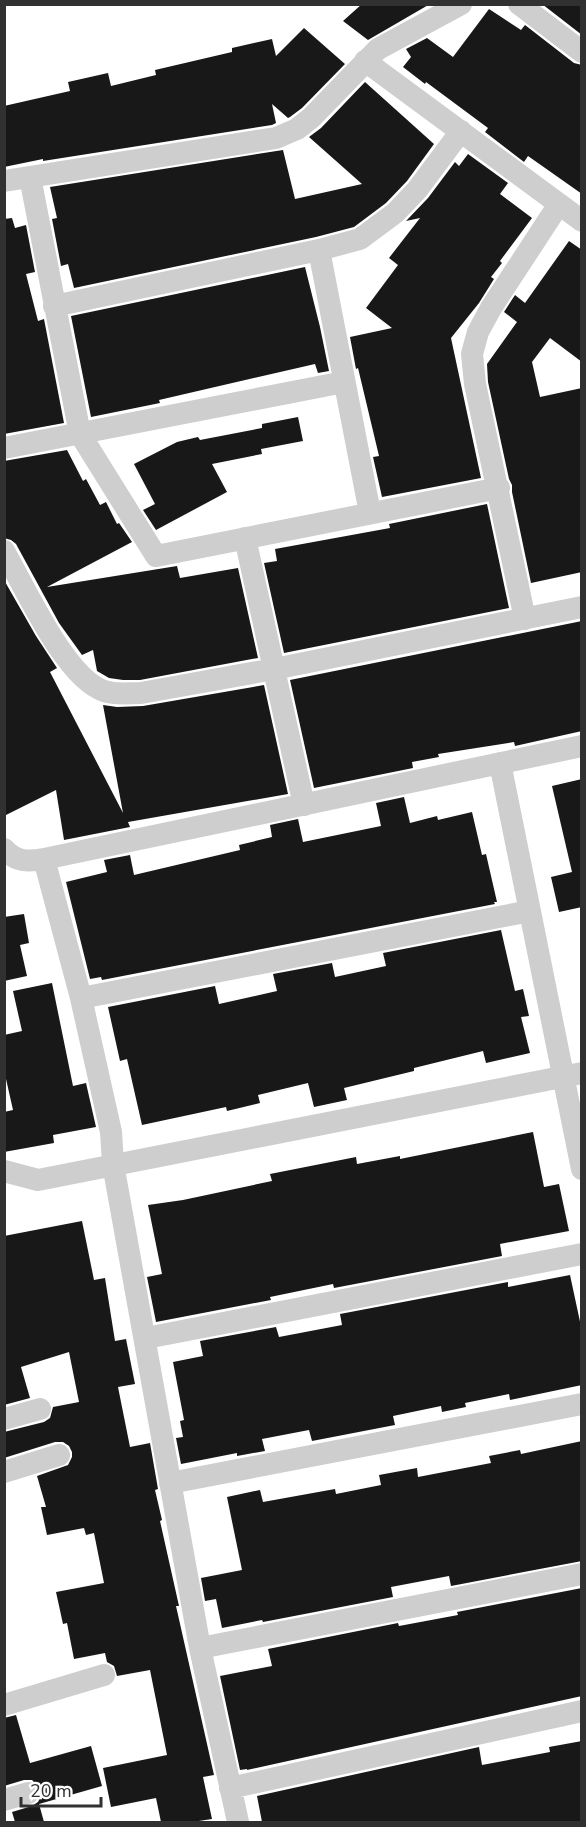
<svg xmlns="http://www.w3.org/2000/svg" width="586" height="1827" viewBox="0 0 586 1827" font-family="'Nunito Sans',sans-serif">
<style>
.building{fill:#181818}
.lines{fill:none;stroke-linecap:round;stroke-linejoin:round}
.street{stroke:#cecece;stroke-width:22}
</style>
<rect width="100%" height="100%" fill="#fff"/>
<path class="building" d="M362 4H430L368 40 343 21Z
M542 4H582V35Z
M489 9 521 30 525 25 574 63 582 65V194L528 156 524 162 485 132 488 128 426 82 425 84 403 67 411 57 406 49 427 38 453 57Z
M304 28 345 64 302 108 290 117 288 118 272 104 276 123 272 125 43 161V159L4 167V106L70 91 68 82 108 73 111 86 156 75 155 70 232 52V48L272 39 276 56Z
M365 82 434 144 407 181 386 203 354 227 316 237 74 288 68 264 61 266 52 219 57 218 50 187 283 150 295 199 362 184 309 137 321 128Z
M468 154 508 183 500 194 532 218 500 261 502 263 491 277 494 279 479 303 451 338 481 478 382 497 373 457 379 456 358 368 356 369 350 337 392 328 366 308 398 265 389 258 420 218 406 221 428 198 455 162 459 166Z
M12 218 15 228 26 225 35 272 26 274 38 321 44 319 64 423 4 434V219Z
M569 241 582 250V362L550 338 532 362 540 397 582 388V572L531 583 512 492V485L509 479 488 382 487 364 517 322 504 312 515 295 525 303Z
M305 267 320 327 329 371 318 373 315 364 159 400 160 403 91 417 71 316Z
M298 417 303 441 261 449 262 454 212 464 227 492 156 530 143 510 155 504 134 464 177 442 198 437 200 440 262 428V424Z
M67 450 83 481 86 479 100 505 106 502 117 524 119 523 132 542 47 587 177 566 180 578 238 568 258 658 140 680H123L109 678 97 671 93 650 82 655 59 623 16 544 11 540 4 538V461Z
M487 504 509 608 284 653 264 563 277 561 275 549 390 528 389 524Z
M4 580 36 636 57 668 50 672 123 813 103 705 117 707 143 706 264 685 288 794 128 822 130 827 64 840 56 790 4 816Z
M582 621V731L515 746 514 742 438 754 439 757 412 762 413 768 314 788 290 680Z
M582 779V907L559 912 551 877 572 872 552 786Z
M404 797 410 823 437 816 438 820 472 812 482 855 486 854 497 902H494L495 904 102 980 101 977 90 979 66 882 107 872 104 860 130 855 134 875 240 850 239 845 272 837 270 825 298 819 303 842 381 826 376 803Z
M24 914 29 943 20 945 27 976 4 981V917Z
M501 930 515 991 523 989 529 1016 521 1017 530 1053 486 1063 483 1051 414 1068V1071L344 1088 347 1100 314 1107 308 1083 258 1095 260 1103 227 1111 226 1107 142 1125 127 1059 120 1061 108 1007 215 986 219 1004 277 991 273 974 332 963 335 977 386 966 383 953Z
M52 983 73 1086 86 1083 96 1127 53 1135 54 1143 4 1152V1112L13 1110 4 1070V1035L22 1031 13 991Z
M533 1132 544 1187 559 1184 569 1231 500 1244 502 1256 334 1288 333 1284 270 1297 271 1300 156 1322 147 1277 162 1274 148 1205 183 1200 272 1181 270 1174 356 1157 357 1164 400 1156V1159Z
M82 1221 94 1280 105 1278 115 1341 126 1339 135 1384 118 1387 130 1447 150 1443 158 1489 155 1490 162 1520 160 1521 179 1606H176L214 1775 203 1777 212 1819 192 1822H161L156 1798 111 1807 103 1768 167 1755 150 1670 117 1676 114 1666 107 1662 105 1653 74 1659 67 1623 63 1624 56 1592 104 1583 94 1533 86 1535 84 1528 47 1535 41 1507H46L37 1476 68 1465 72 1457V1452L69 1446 63 1442H55L4 1458V1432L44 1422 50 1418 53 1407 79 1402 69 1352 21 1367 30 1398 4 1405V1236Z
M570 1275 582 1331V1385L510 1400 509 1394 465 1403 466 1407 442 1412 441 1406 393 1416 395 1425 312 1441 309 1430 262 1439 265 1451 237 1456V1453L181 1464 176 1438 183 1437 180 1421 184 1420 173 1362 203 1356 200 1341 276 1327 279 1337 342 1325 340 1314 508 1282V1287Z
M582 1441V1561L451 1586 449 1576 391 1587 393 1597 263 1622 262 1620 222 1628 216 1599 205 1601 201 1578 242 1570 227 1497 260 1490 263 1502 335 1489 336 1494 381 1485 379 1475 417 1468 418 1477 491 1463 489 1456 520 1450 521 1454Z
M582 1588V1696L247 1770V1769L240 1770 220 1676 272 1666 268 1649 398 1623 399 1626 458 1615 457 1612Z
M16 1715 30 1763 91 1746 102 1786 39 1804 44 1822H15L12 1812 32 1806 38 1802 41 1796V1789L32 1780H24L4 1786V1718Z
M582 1741V1822H262L257 1796 479 1747 482 1765 550 1752 549 1747Z"/>
<g class="lines">
<path class="street" d="M519 4 582 52
M365 61 582 221
M30 177 80 434 156 556 499 488
M4 181 276 138 297 129 311 118 378 49 461 4
M319 250 370 513
M54 306 319 250 360 239 395 213 417 190 461 131
M4 448 344 382
M245 538 304 805
M4 551C25 587 65 678 104 691 116 695 129 693 141 693L274 669 582 607
M525 619 475 384 472 354 478 332 491 308 559 204
M500 763 582 1169
M4 849C16 862 28 862 44 859L582 746
M44 859 81 998 111 1132 113 1164 200 1648 238 1822
M81 998 530 911
M4 1171 38 1180 582 1073
M146 1338 582 1254
M4 1419 40 1409
M4 1472 59 1455
M170 1483 582 1404
M200 1648 582 1574
M4 1705 104 1675
M230 1788 582 1711
M4 1800 28 1793"/>
</g>
<rect width="586" height="1827" fill="none" stroke="#313131" stroke-width="12"/>
<path d="M21 1797v9h80v-9" fill="none" stroke="#313131" stroke-width="3"/>
<text x="30" y="1797" font-size="18" fill="#313131" stroke="#ffffff" stroke-width="4.5" paint-order="stroke">20 m</text>
</svg>
